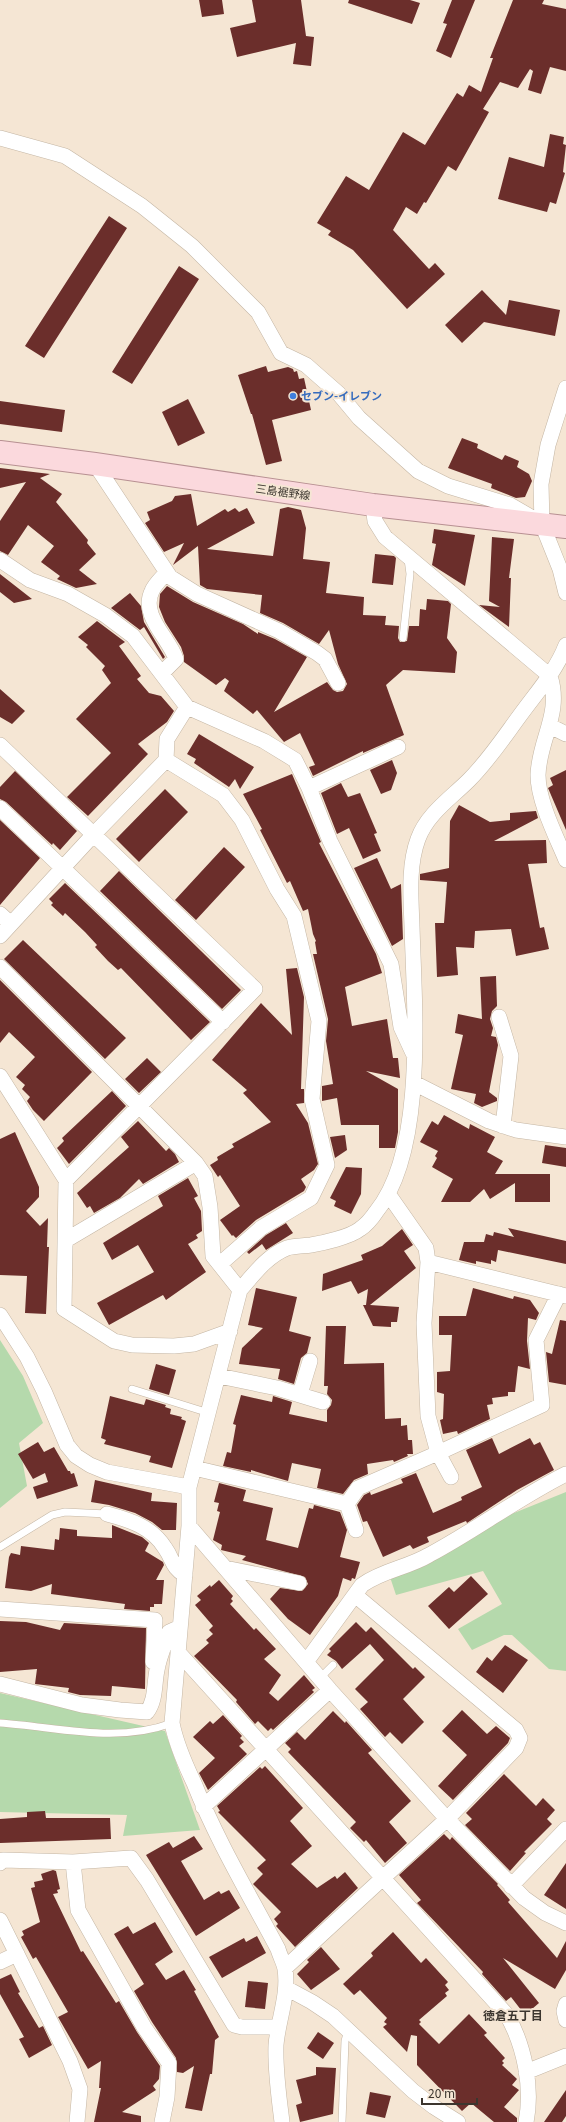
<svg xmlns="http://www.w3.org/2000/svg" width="566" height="2122" viewBox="0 0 566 2122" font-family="Georgia,'Noto Sans JP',serif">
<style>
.green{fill:#b5d9ac}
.building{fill:#6b2e2b}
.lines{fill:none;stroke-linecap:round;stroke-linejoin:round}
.service-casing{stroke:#c4b6a4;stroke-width:8}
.minor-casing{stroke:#c4b6a4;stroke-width:16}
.primary-casing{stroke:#b79092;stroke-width:24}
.service{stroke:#fff;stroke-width:7}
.minor{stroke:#fff;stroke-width:15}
.primary{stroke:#fbd9dd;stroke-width:22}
.shop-dot{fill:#3f7fe0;stroke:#f5e6d4;stroke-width:1.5}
.labels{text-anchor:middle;stroke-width:4;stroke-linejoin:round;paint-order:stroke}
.shop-label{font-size:11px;font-weight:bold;fill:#366cbe;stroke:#f5e6d4;text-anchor:start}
.street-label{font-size:11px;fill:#3c362f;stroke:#f5e6d4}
.neighbourhood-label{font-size:12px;font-weight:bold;fill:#3c362f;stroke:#f5e6d4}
</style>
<rect width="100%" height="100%" fill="#f5e6d4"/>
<path class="green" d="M0 1340 23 1376 43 1423 19 1443 27 1486 0 1508Z
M566 1492V1671L549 1669 512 1635H504L472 1650 458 1629 502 1604 483 1571 396 1595 388 1571 509 1515Z
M0 1693 165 1731 200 1830 123 1836 127 1815 0 1812Z"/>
<path class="building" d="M199 0H222L224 14 202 17Z
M252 0H301L306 36 314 37 311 66 293 64 296 43 237 57 230 28 256 22Z
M349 0H410L420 3 412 24 348 3Z
M452 0H475L451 58 436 51 447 24 443 23Z
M513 0H544L542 4 566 9V71L550 67 541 94 528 90 533 71 530 69 518 88 500 82 483 109 489 112 456 171 448 166 426 203 424 202 417 214 406 207 393 230 429 269 435 263 445 274 407 309 353 250 328 235 331 231 317 223 346 176 369 190 403 132 425 145 457 93 463 97 469 85 481 92 493 58H490Z
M550 134 564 137 563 144 566 145 563 172 565 173 556 204 550 202 547 212 498 199 509 157 544 167Z
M109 216 127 228 44 358 25 346Z
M179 266 199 279 132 384 112 372Z
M482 290 506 315 509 300 560 310 555 336 484 322 462 343 445 325Z
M266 366 268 372 288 367 293 369 294 372 297 371 299 379 304 378 311 410 272 420 282 461 266 465 252 414H251L238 375Z
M188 399 205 433 178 446 162 412Z
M0 401 65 410 62 432 0 424Z
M462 438 478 444 477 448 502 460 505 455 519 461 517 467 529 474 532 481 525 497 516 498 491 488 492 484 448 468Z
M0 468 50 474 40 478 62 494 56 502 88 540 87 543 96 554 79 570 97 584 76 588 57 579 60 576 41 562 54 546 28 525 8 555 0 551V521L26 482 0 488Z
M191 494 197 526 225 509 228 512 235 508 239 512 247 508 255 523 207 549 273 556 280 509 288 507 301 510 306 528 303 559 330 562 326 593 364 597 363 615 386 616 385 625 399 626 398 638 400 642 407 641 409 626H419L420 609 426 610 427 599 448 601 451 604 447 638 457 652 455 673 403 670 386 685 404 735 363 753V751L313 776 309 767 315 765 300 733 284 742 257 710 253 714 224 691 229 681 225 678 216 685 184 662V656L181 647 165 622 159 607 160 594 167 586 193 602 243 624 258 634V632L275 639 307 657 274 712 327 682 333 690 337 692 343 691 347 684 338 664 329 630 319 644 283 623 260 613 262 595 207 589 200 585 198 546 173 565 184 543 164 552 145 523 150 520 147 512 172 501 175 496Z
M434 529 475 535 465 586 432 565 436 544 432 543Z
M492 537 514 539 509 578H511L509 627 479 605 500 607 489 601Z
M375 554 394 556 396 558 393 585 372 583Z
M0 574 32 599 14 603 0 592Z
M130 593 141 606 144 622 165 657 163 659 144 627 140 630 111 608Z
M97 621 125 642 119 646 141 676 137 679 149 693 161 696 174 711 167 722 138 744 148 754 88 816 67 797 111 753 76 719 111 683 102 670 105 666 86 647 88 645 78 637Z
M0 689 25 711 12 724 0 717Z
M199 734 254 767 240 789 235 779 229 787 194 763 196 759 187 754Z
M392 760 397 773 391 790 381 794 370 770Z
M566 770V830L548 788 553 785 550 778Z
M15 771 77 831 60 850 53 843 52 845 6 802 0 799V787Z
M292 774 321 842 319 843 376 954 382 973 345 987 352 1026 387 1019 393 1058H398L400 1078 366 1071 398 1089V1132L395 1148H379V1125H341L337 1098 322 1101V1086L333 1084 326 1041 328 1019 313 954H317L315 942 316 941 313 934 308 909 303 911 290 881 287 883 260 830 262 829 243 794Z
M341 783 348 797 360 793 377 833 374 834 381 851 363 859 349 828 337 834 321 793Z
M165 789 188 812 139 862 116 839Z
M459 805 490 822 510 820V813L536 811 538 818 494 841 546 840 547 863 528 864 540 928 544 927 549 949 516 956 511 929 475 931 474 948 456 947 458 975 437 977 435 923H444L447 882 420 880V874L449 868 450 821Z
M0 820 40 858 0 905Z
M224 847 245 867 196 920 175 900Z
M377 858 391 889 401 884 403 939 392 946 354 868Z
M119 871 241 990 222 1009 100 891Z
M65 883 210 1022 191 1040 121 968 118 970 108 961 95 947 97 945 85 932 65 913 63 916 51 905 53 903 49 899Z
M23 940 126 1038 105 1059 4 959Z
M297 968 304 997 301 1089H304V1103L296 1104 308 1123 318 1164 314 1170 301 1179 306 1187 304 1191 256 1220 236 1238 233 1235 232 1236 220 1220 240 1206 220 1175 218 1177 210 1165 218 1160 217 1157 234 1147 232 1144 271 1122 243 1093 247 1090 212 1060 261 1003 292 1035 286 969Z
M496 976 497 1006 492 1011 490 1019 493 1028 491 1036 496 1037 498 1045 489 1092 497 1098V1101L482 1107 474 1103 476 1094 451 1089 463 1035 455 1033 458 1014 482 1019 480 977Z
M0 980 92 1072 44 1121 33 1110 27 1101 30 1097 22 1089 25 1085 16 1077 35 1057 9 1032 0 1043Z
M147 1058 161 1072 139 1093 125 1079Z
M112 1091 126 1106 69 1164 57 1148 64 1141 62 1138Z
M444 1115 469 1129 470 1124 495 1137 487 1152 503 1161 495 1174H550V1202H515V1183L490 1199 484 1189 470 1202H441L453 1179 432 1167 437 1158 435 1156 438 1151 420 1142 432 1121 438 1125Z
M138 1121 166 1151 169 1148 175 1154 179 1162 143 1184 139 1179 120 1198 94 1213 90 1206 87 1208 77 1193 129 1147 121 1137Z
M15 1132 39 1187V1197L26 1211 40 1226 48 1218 47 1247H49L46 1314 25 1313 27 1276 0 1275V1139Z
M345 1135 347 1150 335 1158 330 1137Z
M545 1145 566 1148V1167L542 1163Z
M346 1167 362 1168 361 1194 351 1214 334 1206 336 1201 330 1198Z
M188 1178 198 1196 194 1198 201 1211 202 1231 196 1235 198 1238 188 1244 206 1272 166 1300 163 1295 109 1325 97 1303 154 1272 138 1245 112 1260 103 1243 163 1206 158 1196Z
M286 1223 293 1233 266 1250 262 1244 249 1254 247 1252 266 1235Z
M508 1228 566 1241V1264L498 1250 496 1262 491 1260V1264L476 1261V1264L459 1260 464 1242H484L486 1234 493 1236 494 1232 514 1237Z
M402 1229 413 1245 404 1251 416 1268 370 1305 399 1307 397 1322H391V1327L373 1326 363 1305H366L368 1289 358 1294 351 1281 322 1291 323 1274 363 1260 361 1255 382 1246Z
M256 1288 297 1297 289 1331 311 1337 307 1353 301 1358 294 1384 278 1379 280 1369 239 1364 242 1348 263 1328 248 1325Z
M473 1288 513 1299 514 1296 530 1300 539 1313 536 1320 528 1318 527 1341 530 1369 518 1366 515 1392H508V1396L492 1398 493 1404 487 1405 490 1419 458 1434 457 1431 443 1434 440 1420 443 1419 444 1394 437 1392V1372L450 1371 452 1335H439V1316H466Z
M560 1320 566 1321V1385L549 1382 546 1352 552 1354Z
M326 1326H346L344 1364 384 1363 385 1419 401 1418V1426L407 1425 408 1440H412L413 1454H407L408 1456 394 1462 393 1460 367 1464 368 1474 354 1480 343 1494 317 1488 321 1469 292 1463 288 1481 251 1470V1472L223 1466 227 1452 231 1453 236 1425 233 1424 241 1395 272 1402 273 1396 292 1402 289 1414 327 1422V1410L331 1405 332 1400 327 1394 328 1386H324Z
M156 1364 176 1370 169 1395 149 1389Z
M110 1396 144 1405 146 1399 166 1405 165 1407 171 1409 170 1414 182 1417 181 1419 186 1421 172 1468 149 1462 151 1456 104 1444 106 1440 101 1438Z
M492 1438 499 1454 530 1438 534 1445 540 1442 554 1470 517 1490 467 1523 466 1521 427 1537 429 1542 413 1549 410 1545 383 1557 367 1521 363 1522 357 1505 364 1495 370 1492 371 1495 403 1483 401 1479 416 1473 433 1513 462 1500 461 1497 482 1487 466 1450Z
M38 1442 44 1452 54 1447 68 1471H70L71 1474 74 1473 78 1486 37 1499 33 1487 48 1482 45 1473 33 1479 18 1454Z
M95 1480 152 1493 151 1501 177 1503 176 1530H162L152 1522 135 1513 109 1505 91 1502Z
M219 1483 246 1490 243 1501 273 1508 266 1540 298 1548 309 1508 313 1509 314 1505 340 1512 347 1530 340 1557 360 1562 355 1579 352 1578 351 1581 343 1578 338 1596 310 1635 288 1619 270 1599 280 1588 302 1591 308 1584 305 1577 242 1560 246 1556 221 1550 222 1545 213 1540 220 1512 217 1511 219 1503 214 1502Z
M112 1525 142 1537 149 1543 145 1551 163 1562 164 1565 156 1580H164L162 1604H154V1607H150V1611L124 1609 125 1604 51 1594 52 1584 31 1591 5 1588 9 1557 11 1553 20 1555 21 1546 54 1550 55 1539 59 1540 60 1528 77 1530V1536L112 1538Z
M471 1576 488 1594 449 1629 428 1606 449 1587 454 1592Z
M219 1580 233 1596 231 1599 233 1601 230 1604 254 1630 256 1628 276 1649 264 1659 281 1675 269 1693 278 1701 304 1675 315 1688 312 1690 314 1692 273 1730 271 1728 268 1731 258 1721 255 1724 236 1702 237 1700 194 1656 209 1643 206 1640 213 1634 209 1630 213 1626 195 1605 201 1600 197 1596 210 1585 211 1587Z
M0 1621 26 1622 60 1630 64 1623 146 1628 145 1689 112 1686 111 1696 80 1695 68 1692 69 1688 35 1684 37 1669 0 1672Z
M356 1622 366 1632 371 1627 413 1669 415 1667 425 1677 403 1699 424 1722 402 1744 390 1732 385 1737 360 1709 368 1702 355 1689 384 1660 370 1644 342 1669 336 1661 327 1655 331 1651 329 1649Z
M505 1645 528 1660 503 1693 476 1672 487 1657 492 1661Z
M462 1710 487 1734 496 1726 510 1738 508 1743 453 1800 438 1786 467 1755 442 1731Z
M333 1711 345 1723 346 1721 372 1750 368 1753 411 1801 389 1822 407 1843 385 1863 366 1840 364 1842 350 1828 356 1822 288 1752 291 1749 285 1743 297 1732 305 1740Z
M223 1715 242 1736 240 1738 244 1742 239 1746 247 1754 208 1790 199 1773 215 1758 193 1737 210 1721 213 1724Z
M265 1766 303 1808 290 1821 312 1846 291 1864 317 1888 335 1876 337 1879 345 1872 358 1888 295 1947 276 1926 278 1924 274 1919 281 1912 253 1884 263 1874 257 1868 266 1860 218 1812 220 1811 217 1806 260 1767 262 1769Z
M504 1774 536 1806 543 1798 555 1810 547 1819 552 1824 524 1852 526 1853 510 1871 465 1825 472 1819 466 1813Z
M45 1811 46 1818H110L111 1839 0 1843V1819L27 1817V1812Z
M444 1834 450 1840 452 1837 498 1884 497 1885 510 1900 508 1902 557 1958 566 1941V1970L555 1989 503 1958 539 2003 525 2015 511 1997 506 2001 482 1974 483 1972 417 1903 421 1900 399 1875Z
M194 1836 203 1849 181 1861 204 1900 219 1891 221 1894 229 1890 240 1908 196 1936 146 1855 169 1842 173 1848Z
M566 1863V1909L544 1895Z
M53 1870 56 1871 60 1889 57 1890 58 1893 53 1894 81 1952 83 1951 116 2003 119 2001 137 2032 160 2066 159 2079 153 2086 156 2090 122 2112 141 2116V2122H94L101 2088H99L101 2061 88 2069 58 2017 68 2012 36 1957 33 1959 21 1937 24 1935 22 1931 40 1922 31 1888 35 1887 34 1882 43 1880 41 1874Z
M155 1922 173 1952 155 1964 166 1980 184 1970 196 1990 194 1991 219 2037 215 2040 212 2074H210L202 2111 185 2108 194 2066 183 2073 177 2072 176 2058 152 2022 134 1991 144 1984 114 1934 128 1926 133 1934Z
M393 1932 421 1963 426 1958 448 1982 445 1985 449 1990 445 1993 447 1996 419 2020 421 2022 419 2024 439 2044 469 2014 487 2033 484 2035 505 2058 502 2061 504 2063 502 2065 517 2079 512 2085 519 2090 504 2107 517 2118V2122H494L471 2103 462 2111 417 2065V2036L411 2035 407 2052 383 2027 387 2024 384 2022 387 2018 360 1990 354 1995 343 1984 373 1956 371 1953Z
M257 1936 266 1953 222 1978 209 1957 244 1938 246 1942Z
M321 1947 340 1969 311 1990 297 1974 309 1962 307 1960Z
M11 1974 20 1992 18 1993 39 2028 43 2026 52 2045 29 2058 19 2039 24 2037 0 1994V1979Z
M248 1981 268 1983 265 2009 245 2007Z
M318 2032 334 2043 323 2059 307 2048Z
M316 2067 336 2068 333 2114 300 2122 296 2105 302 2103 296 2080 316 2075Z
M566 2090V2116L562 2122H544Z
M370 2092 391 2096 385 2118 366 2114Z"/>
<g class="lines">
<g class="service-casing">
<path id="service" d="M403 638 410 574 408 559
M132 1389 209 1413
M0 1547 52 1515 65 1512 107 1514
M320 1678 333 1665
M0 1723C58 1727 116 1744 172 1723
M342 2122 345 2041 348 2030"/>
</g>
<g class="minor-casing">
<path id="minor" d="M0 138 65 156 142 206 192 246 258 312 281 353 306 365 339 394 359 418 418 471 448 486 510 505 536 520
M566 388 548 445 541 484 542 524 560 569 566 593
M95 464 170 577 197 594 279 631 317 653 325 659 338 683
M373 505 375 521 385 537 550 676C562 714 539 739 538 775 538 801 556 836 566 860
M0 560 30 580 68 594 105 615 133 636 187 707 264 741 295 760 309 788 330 841 391 964 401 1027 413 1053
M162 673 176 659C169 638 140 615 152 591 155 584 161 579 166 573
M550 726 566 734
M0 745 255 989 66 1180
M166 760 223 795 242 820 277 889 294 916 319 1021 312 1099 327 1165 311 1198 261 1228 220 1264
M309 788 398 747
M0 808 223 1022
M0 914 11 924
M0 936 94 834 166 760 167 739 187 707
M0 967 196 1163 205 1176 210 1207 213 1256 240 1290
M499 1017 511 1056 503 1126
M0 1076 66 1180 64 1309 114 1341 132 1345 174 1346 194 1344 230 1331
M414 1083 489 1121 516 1130 566 1137
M389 1195 426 1248 428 1262 566 1296
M66 1240 196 1163
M428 1262 424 1323 428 1416 438 1453 542 1405 536 1340 559 1294
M0 1315 27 1357 44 1391 67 1445 76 1456 90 1465 107 1472 189 1487
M219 1376 277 1388 323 1402
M300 1394 310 1361
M194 1468 347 1504
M107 1514C130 1520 152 1527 165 1548 173 1559 172 1568 185 1575
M189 1526 330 1690 447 1819 524 1898 545 1913 566 1923
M356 1530 347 1504 358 1488 438 1453 451 1477
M225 1568 299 1583
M0 1609 155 1620 153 1662
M178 1652 507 2015C524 2045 533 2087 526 2122
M306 1662 362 1585C383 1570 407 1568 429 1555 476 1530 518 1498 566 1474
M0 1684 82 1705 120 1710 147 1712C156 1700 154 1684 157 1670 159 1657 165 1644 169 1632L180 1627
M203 1807 330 1690
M73 1862 78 1910 144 2027 169 2063 167 2097 162 2122
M0 1863 3 1860 73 1862 131 1858 147 1880 234 2025 242 2027H278
M511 1886 566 1829
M0 1920 70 2061 80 2089 77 2122
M0 1962 17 1954
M285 1968 447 1819 516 1748 520 1738 516 1730 355 1595
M286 1988 312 2002 333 2016 413 2091 434 2107 458 2122
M566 2004 564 2011 566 2020
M526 2072 566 2056
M282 2122C279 2097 275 2071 276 2045 278 2020 289 1995 285 1969 284 1963 280 1956 278 1949 249 1894 217 1841 194 1783 185 1764 176 1744 172 1723L189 1526V1487L240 1290C254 1274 267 1256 287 1248 294 1246 304 1246 311 1245 323 1243 350 1237 360 1229 366 1225 372 1218 376 1212 427 1150 414 1003 412 926 411 898 408 866 418 839 427 814 451 798 469 780 489 760 504 737 521 714 537 692 556 671 566 645"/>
</g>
<g class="primary-casing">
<path id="primary" d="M0 452 95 464 373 505 566 527"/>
</g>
<use href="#service" class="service"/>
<use href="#minor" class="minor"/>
<use href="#primary" class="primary"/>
</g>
<circle class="shop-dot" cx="293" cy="396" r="4"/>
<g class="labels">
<g class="shop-label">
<text x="301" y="400">セブン-イレブン</text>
</g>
<g class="street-label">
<text transform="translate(283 492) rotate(8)" y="4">三島裾野線</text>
</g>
<g class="neighbourhood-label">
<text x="513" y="2020">徳倉五丁目</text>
</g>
</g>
<path d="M422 2098v6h55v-6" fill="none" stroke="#3c362f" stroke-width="2"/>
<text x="428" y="2098" font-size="12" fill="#3c362f" stroke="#f5e6d4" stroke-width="3" paint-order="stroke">20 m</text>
</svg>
